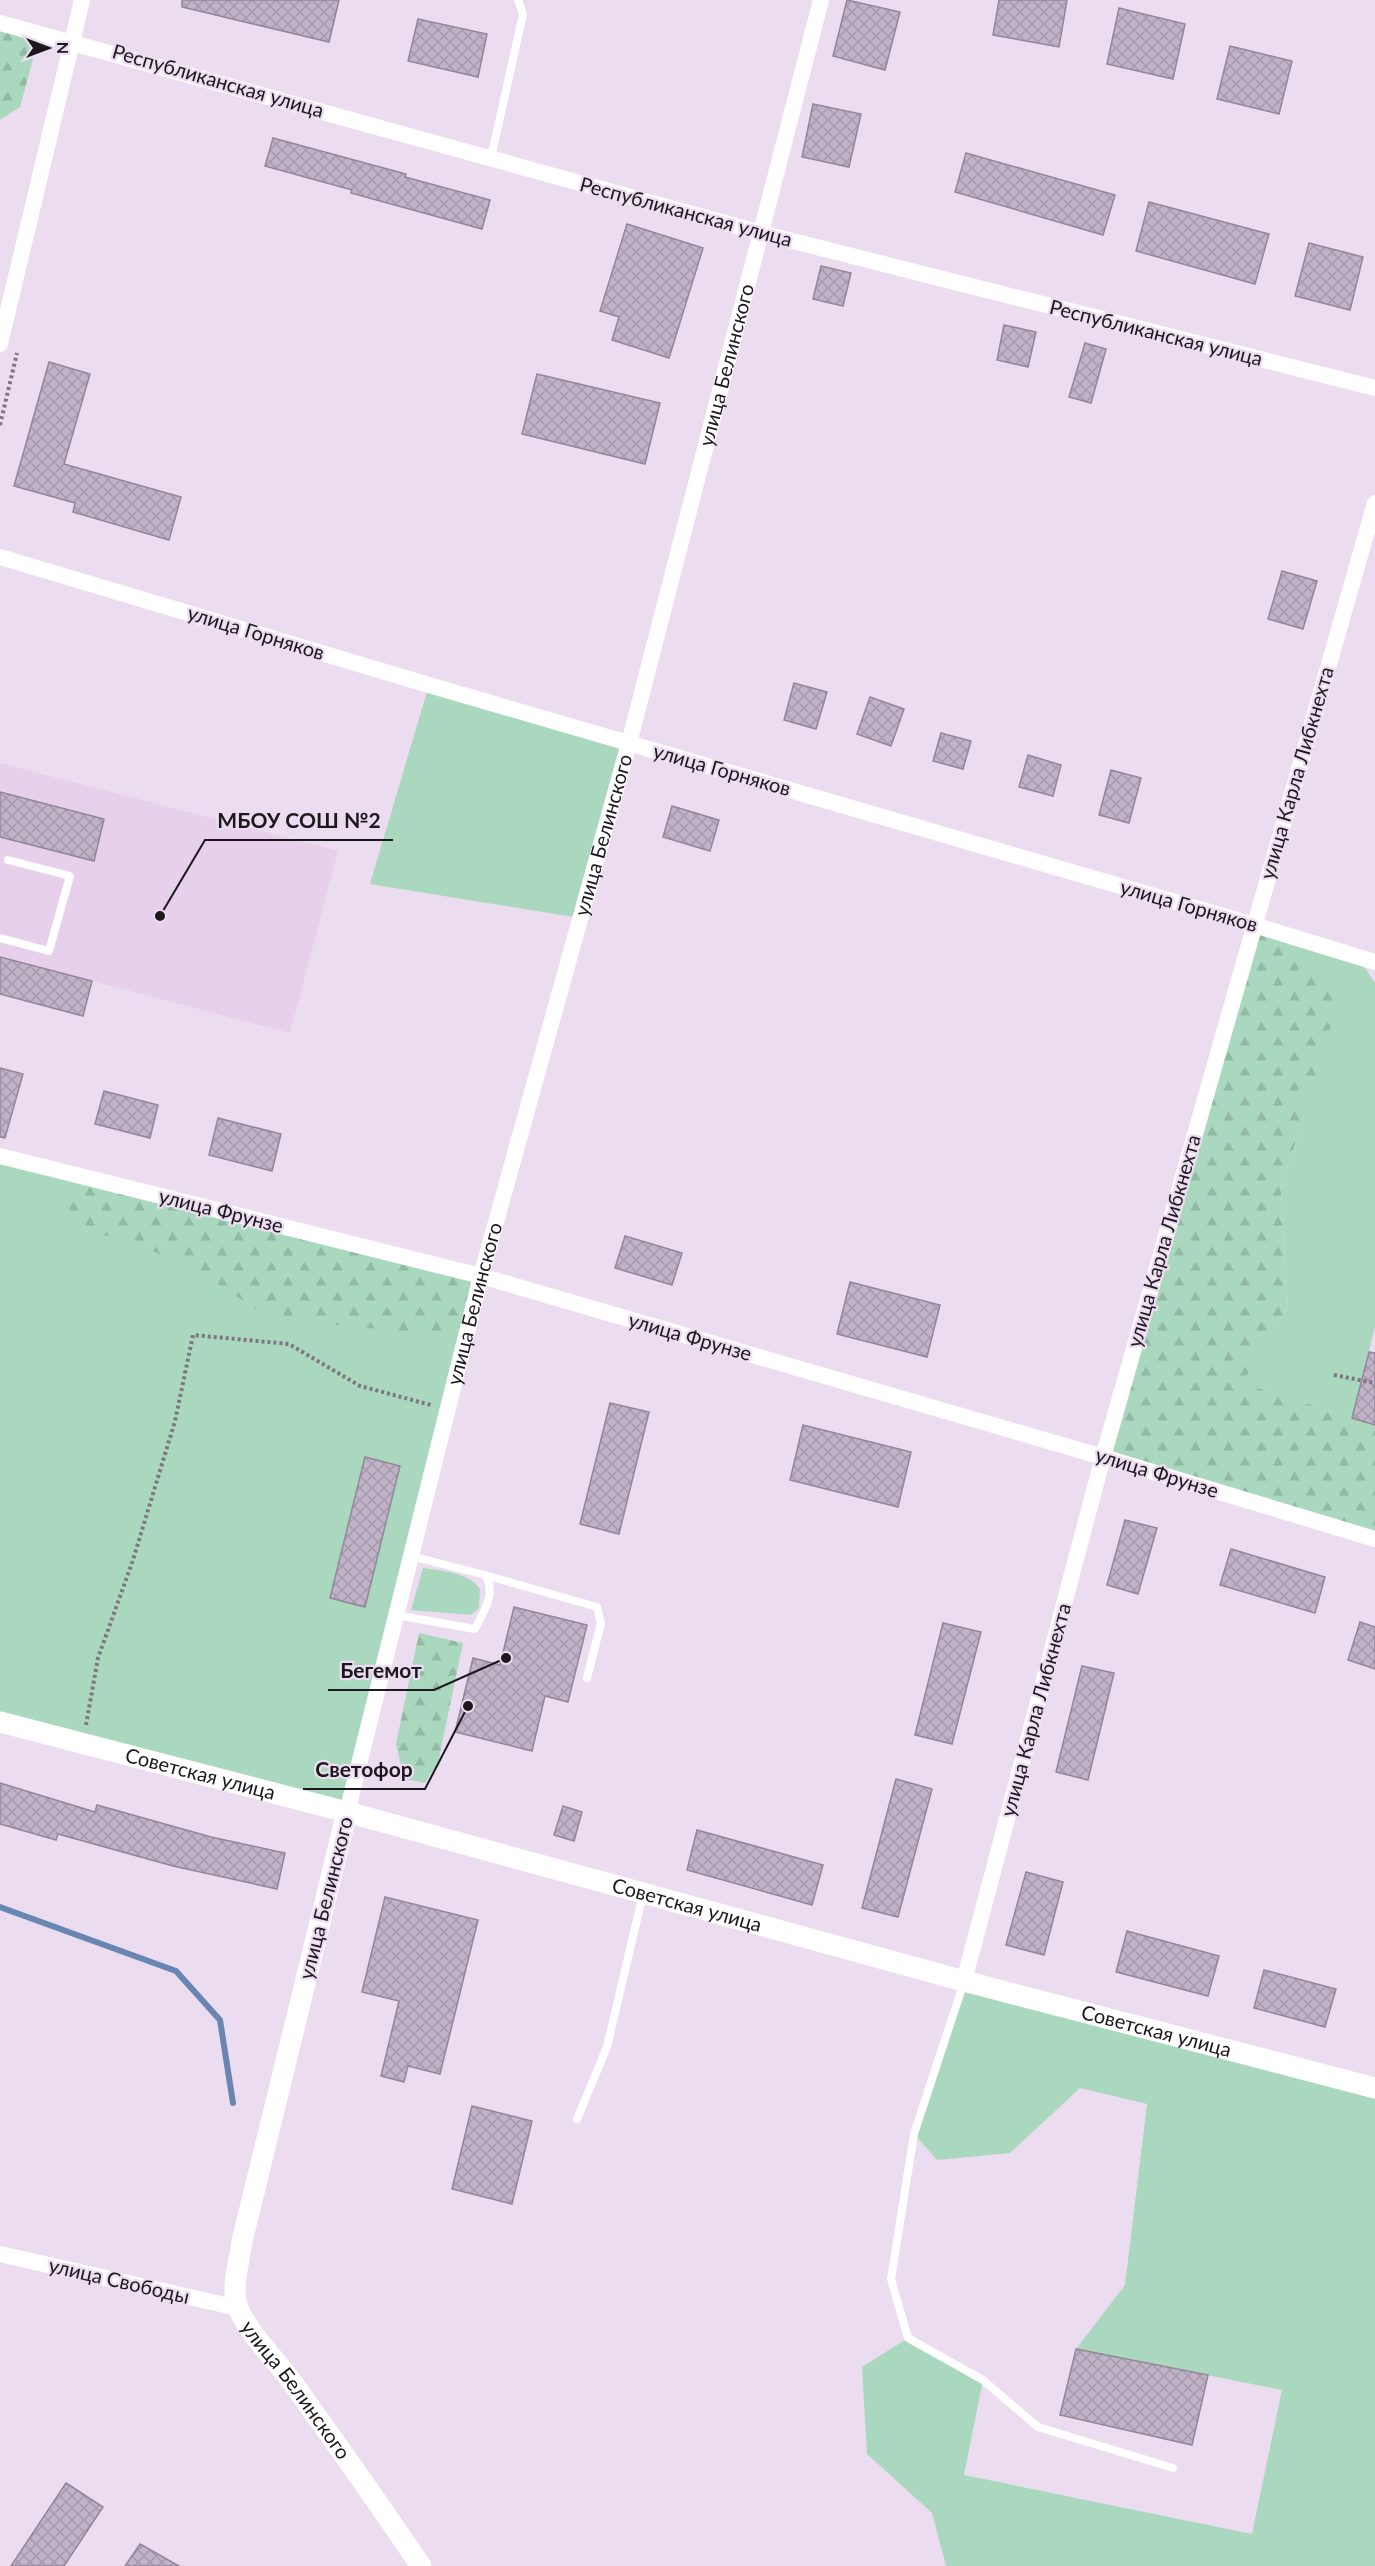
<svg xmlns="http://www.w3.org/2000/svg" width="1375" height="2566" viewBox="0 0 1375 2566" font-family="Lato,sans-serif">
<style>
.built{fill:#e6d0eb}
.grass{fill:#a9d8be}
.forest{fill:url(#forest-firs)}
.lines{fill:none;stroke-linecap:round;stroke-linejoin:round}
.stream{stroke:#6886b1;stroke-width:6}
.building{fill:url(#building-cross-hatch);stroke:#938699;stroke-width:1.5}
.path{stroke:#807582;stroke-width:4;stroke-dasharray:3 3;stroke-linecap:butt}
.service{stroke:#fff;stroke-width:8}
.minor{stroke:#fff;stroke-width:16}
.tertiary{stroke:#fff;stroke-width:21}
.labels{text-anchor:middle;stroke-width:4.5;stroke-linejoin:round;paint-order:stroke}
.street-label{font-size:20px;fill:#1d171e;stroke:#ecdcf0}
.leader{fill:none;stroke:#1d171e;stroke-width:2}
.callout-dot{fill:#1d171e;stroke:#ecdcf0;stroke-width:2}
.callout-label{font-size:21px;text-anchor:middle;font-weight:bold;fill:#1d171e;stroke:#ecdcf0;stroke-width:4.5;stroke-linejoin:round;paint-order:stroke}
</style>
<defs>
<pattern id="forest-firs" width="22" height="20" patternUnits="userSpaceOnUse" patternTransform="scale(1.5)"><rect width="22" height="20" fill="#a9d8be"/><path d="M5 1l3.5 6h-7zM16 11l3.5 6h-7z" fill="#91b9a3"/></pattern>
<pattern id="building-cross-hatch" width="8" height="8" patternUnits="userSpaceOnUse" patternTransform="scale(1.5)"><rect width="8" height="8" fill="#c1b3c7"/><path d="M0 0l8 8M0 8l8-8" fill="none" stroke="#a599aa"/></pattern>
</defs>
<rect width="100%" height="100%" fill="#ecdcf0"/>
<path class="built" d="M0 763 338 851 290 1033 92 981 83 1016 0 994Z"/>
<path class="grass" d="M429 685 629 743 580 918 370 884Z
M1254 925 1358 957 1375 983V1327L1352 1418 1241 1383 1287 1308 1281 1189 1301 1124Z
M0 1156 481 1276 347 1812 0 1722Z
M423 1568C442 1571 468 1572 480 1589L479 1608 471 1615 411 1610Z
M964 1981 1375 2088V2566H946L932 2513 867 2454 862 2367 908 2338 983 2380 964 2475 1252 2534 1282 2390 1076 2349 1125 2285 1147 2104 1080 2088 1010 2153 937 2160 914 2134Z"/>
<path class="forest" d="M0 23 40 33 20 107 0 120Z
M1254 925 1342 990 1281 1189 1287 1308 1242 1383 1375 1425V1539L1103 1457Z
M63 1171 481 1276 466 1337 271 1319 204 1275 125 1238 62 1230Z
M419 1633 463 1643 438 1763 425 1783 404 1779 396 1744Z"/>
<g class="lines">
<path class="stream" d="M0 1907 176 1971 220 2020 233 2103"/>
</g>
<path class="building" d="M182 0H339L329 42 182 7Z
M847 0 900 12 885 70 833 56Z
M999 0H1067L1059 47 993 35Z
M1119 8 1185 24 1173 79 1107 64Z
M418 19 487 34 478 77 408 61Z
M1230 46 1292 61 1279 114 1217 99Z
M813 104 861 114 849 167 802 157Z
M273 138 406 174 405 177 490 200 482 229 351 193 352 190 265 166Z
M966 153 1115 195 1103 235 955 192Z
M1149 202 1269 234 1255 284 1136 251Z
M627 224 703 248 669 358 612 340 619 317 600 311Z
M1309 243 1363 257 1350 310 1295 296Z
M821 266 851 273 843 306 813 299Z
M1004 325 1036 332 1028 367 997 360Z
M1085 343 1106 349 1091 403 1069 397Z
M49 362 90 374 64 464 181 497 169 540 73 512 75 503 14 486Z
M537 374 660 403 645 464 522 434Z
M1282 571 1317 581 1303 629 1268 619Z
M794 683 827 692 816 729 784 720Z
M870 697 904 709 891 746 857 734Z
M941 733 971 741 963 769 933 761Z
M1028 755 1061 765 1053 796 1019 787Z
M1111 770 1141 778 1129 823 1099 815Z
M0 792 104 819 94 861 0 837Z
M672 806 719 820 710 851 663 837Z
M0 957 92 981 83 1016 0 994Z
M0 1068 23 1074 5 1138 0 1137Z
M104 1091 158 1105 150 1138 95 1124Z
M218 1118 281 1134 272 1171 209 1155Z
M625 1236 682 1253 672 1285 615 1268Z
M850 1282 940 1305 927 1357 837 1334Z
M1369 1352 1375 1353V1425L1352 1418Z
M610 1403 649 1412 619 1534 580 1524Z
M803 1425 911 1452 898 1507 790 1480Z
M365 1457 400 1466 365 1607 330 1598Z
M1125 1520 1157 1528 1138 1594 1107 1585Z
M1231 1549 1325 1577 1315 1613 1220 1585Z
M514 1607 587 1625 568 1702 545 1696 532 1751 455 1732 473 1658 500 1665Z
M1360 1622 1375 1627V1669L1348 1660Z
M943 1623 981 1632 952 1744 915 1735Z
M1082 1666 1114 1673 1088 1780 1056 1772Z
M896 1779 932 1789 898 1917 862 1908Z
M0 1783 95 1812 97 1805 211 1837 285 1853 277 1889 173 1866 58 1834 56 1840 0 1824Z
M563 1806 582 1812 574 1841 554 1835Z
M697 1830 823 1865 812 1905 687 1870Z
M1026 1872 1063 1882 1044 1955 1006 1945Z
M385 1897 478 1920 440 2074 408 2066 404 2082 381 2076 399 2001 362 1992Z
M1127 1931 1219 1956 1208 1996 1116 1972Z
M1264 1970 1336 1989 1325 2027 1254 2008Z
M472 2106 532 2121 512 2204 452 2189Z
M1076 2349 1208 2375 1192 2445 1060 2415Z
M66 2483 103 2507 64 2566H11Z
M140 2544 179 2566H125Z"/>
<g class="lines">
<path class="path" d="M0 425 17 353
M1334 1375 1375 1383
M86 1725 98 1658 133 1560 175 1421 193 1335 289 1344 360 1386 431 1405"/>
<path class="service" d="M491 158 523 14 518 0
M0 938 49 951 70 876 8 860
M485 1575 597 1607 601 1623 587 1678
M396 1615 475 1629C484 1611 497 1593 485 1575L411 1556
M964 1982 914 2134 891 2279 908 2338 983 2380 1038 2427 1173 2468
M577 2119 607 2047 643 1894"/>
<g class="minor">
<path d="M0 23 761 233 1375 388"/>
<path d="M0 344 82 0"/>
<path d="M0 557 429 685 1254 925 1375 962"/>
<path d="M0 1156 481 1276 1103 1457 1375 1539"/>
<path id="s1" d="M347 1812 481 1276 629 743 821 0"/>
<path d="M964 1981 1103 1457 1375 503"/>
<path d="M0 2254 238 2308"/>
</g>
<g class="tertiary">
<path id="s2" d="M0 1722 347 1812 964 1981 1375 2088"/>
<path id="s3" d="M347 1812 242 2241C240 2260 230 2289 238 2308 250 2336 275 2358 292 2382 336 2443 379 2504 421 2566"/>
</g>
</g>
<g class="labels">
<g class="street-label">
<text transform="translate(218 81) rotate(16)" y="7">Республиканская улица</text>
<text transform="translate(686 212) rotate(15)" y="7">Республиканская улица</text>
<text transform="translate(1156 333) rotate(14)" y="7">Республиканская улица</text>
<text dy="7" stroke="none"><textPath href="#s1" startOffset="1496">улица Белинского</textPath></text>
<text transform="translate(256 633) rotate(17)" y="7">улица Горняков</text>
<text transform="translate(722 770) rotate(16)" y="7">улица Горняков</text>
<text transform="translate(1297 773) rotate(-74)" y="7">улица Карла Либкнехта</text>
<text dy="7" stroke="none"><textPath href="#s1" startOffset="1010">улица Белинского</textPath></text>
<text transform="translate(1189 906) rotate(16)" y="7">улица Горняков</text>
<text transform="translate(221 1211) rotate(14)" y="7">улица Фрунзе</text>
<text transform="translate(1164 1241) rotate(-74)" y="7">улица Карла Либкнехта</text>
<text dy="7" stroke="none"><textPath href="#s1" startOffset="524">улица Белинского</textPath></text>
<text transform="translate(690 1337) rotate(16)" y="7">улица Фрунзе</text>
<text transform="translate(1157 1473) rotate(17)" y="7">улица Фрунзе</text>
<text transform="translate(1036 1710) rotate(-75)" y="7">улица Карла Либкнехта</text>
<text dy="7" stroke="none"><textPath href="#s2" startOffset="207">Советская улица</textPath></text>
<text transform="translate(326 1898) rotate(-76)" y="7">улица Белинского</text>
<text dy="7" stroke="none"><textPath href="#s2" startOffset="711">Советская улица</textPath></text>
<text dy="7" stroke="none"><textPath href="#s2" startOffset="1197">Советская улица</textPath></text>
<text transform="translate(119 2281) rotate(13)" y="7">улица Свободы</text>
<text dy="7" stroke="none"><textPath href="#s3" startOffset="610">улица Белинского</textPath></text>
</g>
</g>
<path class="leader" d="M160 916L205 840H393M506 1658L434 1690H328M468 1706L425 1789H303"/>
<g class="callout-dot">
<circle cx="160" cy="916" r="6"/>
<circle cx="506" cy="1658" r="6"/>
<circle cx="468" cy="1706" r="6"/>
</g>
<g class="callout-label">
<text x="299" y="828">МБОУ СОШ №2</text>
<text x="381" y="1678">Бегемот</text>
<text x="364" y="1777">Светофор</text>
</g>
<g transform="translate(48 48) rotate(90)" stroke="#ecdcf0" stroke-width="4.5" paint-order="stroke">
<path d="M0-4.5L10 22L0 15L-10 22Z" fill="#1d171e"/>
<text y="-9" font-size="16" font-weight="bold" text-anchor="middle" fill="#1d171e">N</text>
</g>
</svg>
